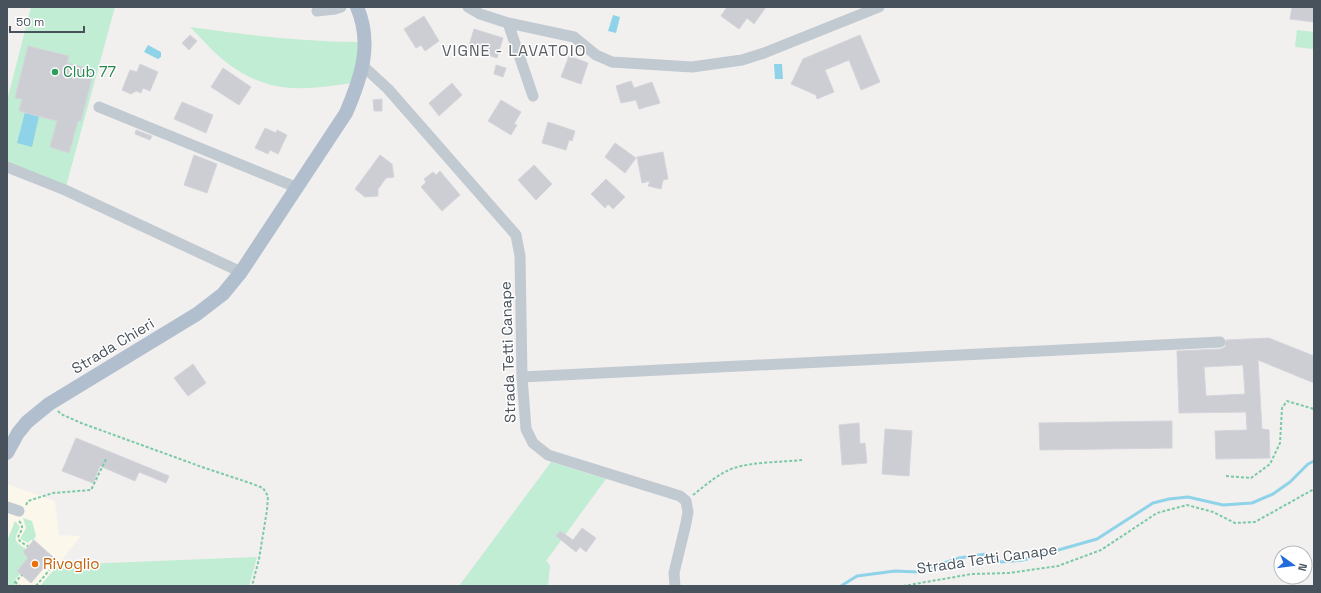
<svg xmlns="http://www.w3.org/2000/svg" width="1321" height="593" viewBox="0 0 1321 593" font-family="'Space Grotesk',sans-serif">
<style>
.commercial{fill:#fbf7ea}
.green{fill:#c0edd3}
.water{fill:#8fd3e8}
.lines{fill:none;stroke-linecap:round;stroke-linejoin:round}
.stream{stroke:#8fd3e8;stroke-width:3}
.building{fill:#ccced4;stroke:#d4d5db;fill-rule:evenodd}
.path{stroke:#79caa5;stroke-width:2;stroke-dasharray:3 2;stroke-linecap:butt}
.minor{stroke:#c1c9d1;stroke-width:11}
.major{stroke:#b0becd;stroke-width:14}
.leisure-dot{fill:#2e9e5b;stroke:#fff;stroke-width:1.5}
.food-dot{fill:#e8710a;stroke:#fff;stroke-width:1.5}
.labels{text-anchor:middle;stroke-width:3;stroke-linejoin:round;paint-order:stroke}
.leisure-label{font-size:15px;fill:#27864d;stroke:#fff;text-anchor:start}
.street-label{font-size:15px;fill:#48525c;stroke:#fff}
.food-label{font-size:15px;fill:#c56008;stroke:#fff;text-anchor:start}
.neighbourhood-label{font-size:16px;letter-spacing:1px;fill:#5c5f64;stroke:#fff}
</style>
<rect width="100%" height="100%" fill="#f2efef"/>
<path class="commercial" d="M7 484 55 501 59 535 81 536 40 586H7Z"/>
<path class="green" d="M31 7H115L65 190 7 165V101Z
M190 27C247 35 302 42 359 42L358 62 352 83C303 90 270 95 227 63 214 53 202 39 190 27Z
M1297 30 1314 32V49L1295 47Z
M551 462 606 479 546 561 550 565 548 586H459Z
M23 518 32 521 36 536 33 541 31 540 28 543 20 539 26 528Z
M15 521 20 527C14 541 13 540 26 549L23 552 28 558 17 571 20 574 13 582 17 586H7V541Z
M257 557 249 586H40L58 565Z"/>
<path class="water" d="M613 15 620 17 616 33 608 31Z
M148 45 161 52V57L158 59 144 52Z
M774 64H782L783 79H775Z
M25 112 39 116 32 147 17 143Z"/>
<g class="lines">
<path class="stream" d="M841 586 857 576 895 571 918 572 959 558 986 554 1001 562 1023 560 1097 539 1153 503 1169 499 1188 497 1223 505 1252 503 1273 494 1290 482 1308 464 1314 461"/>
</g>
<path class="building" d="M727 7H766L754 24 747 18 739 29 721 16Z
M1292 7H1314V22L1290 19Z
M424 16 439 41 425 51 421 45 416 48 404 29Z
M474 29 503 38 497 58 468 49Z
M190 35 197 41 189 50 182 43Z
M860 35 880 82 861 90 849 60 825 70 834 92 817 99 816 95 791 84 803 59Z
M28 46 69 56 67 63 94 70 81 121H78L69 153 50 147 57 121 19 111 22 99 15 98Z
M569 56 588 63 581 84 561 77Z
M140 64 158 72 150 91 143 88 141 93 136 91 131 94 122 90 130 70 137 72Z
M496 65 506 68 503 77 494 74Z
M223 68 251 87 239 105 211 87Z
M631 81 634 88 652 82 660 103 639 109 636 100 621 103 616 86Z
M452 83 462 95 439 116 429 103Z
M382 99V111H374L373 100Z
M501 100 521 112 514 124 517 125 511 135 488 121Z
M182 102 213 115 206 133 174 119Z
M548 122 575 131 572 141 569 140 566 150 542 143Z
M265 128 276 133 277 130 287 135 278 154 270 150 268 154 255 148Z
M136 130 152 136 150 140 135 134Z
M615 143 636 158 625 173 605 157Z
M663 152 668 179 663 180 661 189 648 186 650 181 642 183 637 157Z
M194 155 217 164 207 193 184 185Z
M380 155 392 164 394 177 386 178 378 189V196L365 197 355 189Z
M534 165 552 184 536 200 518 180Z
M440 171 460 195 442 211 421 187 426 182 424 179 433 172 436 175Z
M606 179 625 197 613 209 608 204 605 208 591 194Z
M1269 338 1314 356V383L1258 360 1262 429 1269 430 1270 458 1216 459 1215 431 1247 430 1246 412 1179 413 1177 351 1221 349 1225 347 1226 340ZM1243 365 1245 394 1206 396 1204 367Z
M193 364 206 383 188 396 174 378Z
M1172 421V448L1040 450 1039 423Z
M859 423 860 444 865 443 867 463 842 465 839 425Z
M885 429 912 431 909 476 882 474Z
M76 438 169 476 166 483 139 472 135 481 100 466 93 483 62 471Z
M582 528 596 538 586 552 580 547 576 552 556 536 560 531 573 540Z
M34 540 53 557 31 583 17 571 28 558 23 552Z"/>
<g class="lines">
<path class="path" d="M58 411 61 414 81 423 202 467 250 483 263 488 268 496 267 510 259 559 252 586
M1226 476 1251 478 1270 464 1280 443 1282 408 1287 401 1314 409
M693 495C706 485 719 473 734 468 752 462 783 462 802 460
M26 505 28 501 53 493 91 490 106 459
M19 521C30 533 6 536 28 546
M15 582 20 586
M14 583 22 575
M36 586 57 561
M903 586 972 574 1009 573 1058 566 1101 550 1157 513 1187 505 1213 512 1235 523 1255 522 1314 489"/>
<path class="minor" d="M319 7 317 11 335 9 341 7
M468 7 480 14 508 23 574 37 596 55 612 62 692 67 742 60 764 53 879 7
M508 23 533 96
M362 65 388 89 516 235 520 256 522 377 526 429 533 443 548 455 680 496 686 501 688 512 686 523 674 573 675 586
M99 107 298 188
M7 167 65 190 241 272
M522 377 1220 342
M7 507 19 511"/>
<path class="major" d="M7 453 18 433 27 422 49 404 197 314 223 294 241 272 346 113C361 78 373 44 357 7"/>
</g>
<circle class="leisure-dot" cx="55" cy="72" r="4"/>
<circle class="food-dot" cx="35" cy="564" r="4"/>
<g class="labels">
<g class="leisure-label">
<text x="63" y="77">Club 77</text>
</g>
<g class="street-label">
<text transform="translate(113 346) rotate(-31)" y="5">Strada Chieri</text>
<text transform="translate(508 352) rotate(-92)" y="5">Strada Tetti Canape</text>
<text transform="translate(987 559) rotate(-8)" y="5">Strada Tetti Canape</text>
</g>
<g class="food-label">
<text x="43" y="569">Rivoglio</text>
</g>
<g class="neighbourhood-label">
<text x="514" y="56">VIGNE - LAVATOIO</text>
</g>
</g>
<rect width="1321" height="593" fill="none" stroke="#48525c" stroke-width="16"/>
<g transform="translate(1293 565) rotate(104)"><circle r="19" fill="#ffffff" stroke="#b6babe"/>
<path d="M0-3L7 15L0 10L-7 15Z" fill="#216cda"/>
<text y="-6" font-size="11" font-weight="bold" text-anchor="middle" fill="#48525c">N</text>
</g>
<path d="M10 26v6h74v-6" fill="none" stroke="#48525c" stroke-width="2"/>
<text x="16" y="26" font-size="12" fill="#48525c" stroke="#ffffff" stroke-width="3" paint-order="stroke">50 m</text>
</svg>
